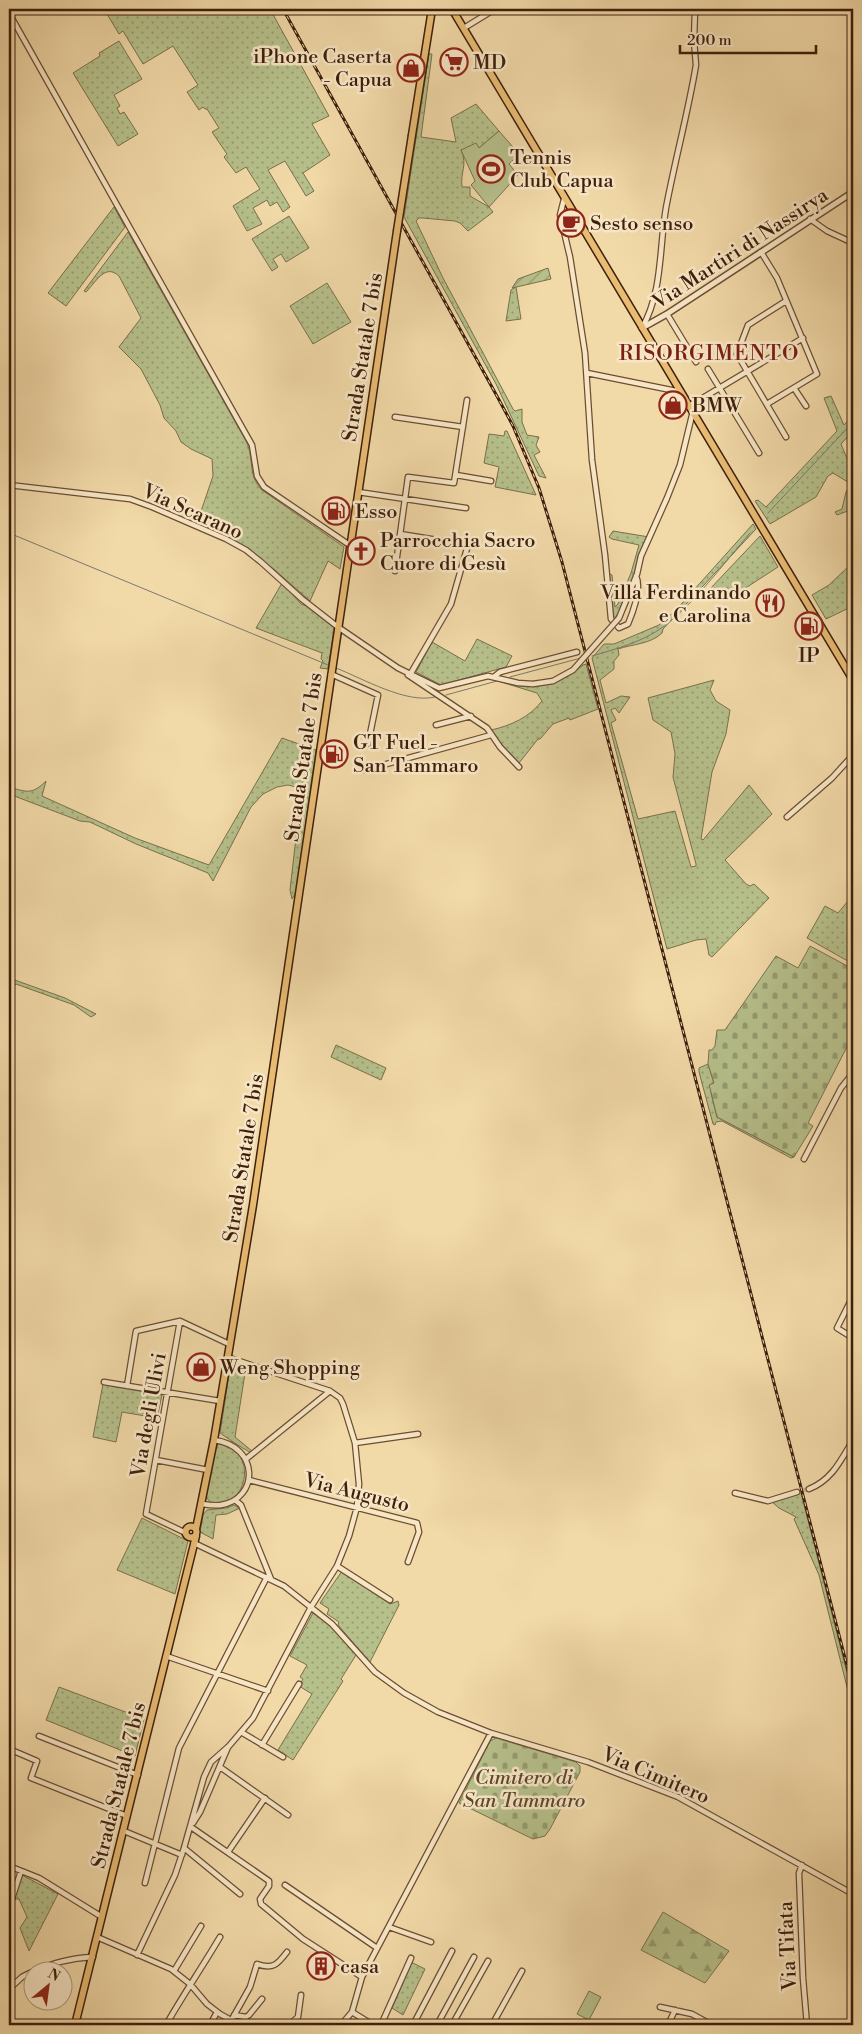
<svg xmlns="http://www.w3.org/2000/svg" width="862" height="2034" viewBox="0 0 862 2034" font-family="'Libre Bodoni',serif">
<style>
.grass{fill:url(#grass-dots);stroke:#7a704b}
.forest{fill:url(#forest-firs);stroke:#7a704b}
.cemetery{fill:url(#cemetery-stones);stroke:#7a704b}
.garden{fill:url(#garden-furrows);stroke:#7a704b}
.pitch{fill:#b6c08b;stroke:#7a704b}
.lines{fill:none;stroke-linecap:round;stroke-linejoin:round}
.stream{stroke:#7a7a71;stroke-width:1}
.minor-tunnel{stroke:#ceb489;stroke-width:4.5;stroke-dasharray:4.5 2;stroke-linecap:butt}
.minor-casing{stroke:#6b4e32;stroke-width:7}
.tertiary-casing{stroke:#6b4e32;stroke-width:8}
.primary-casing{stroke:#3e1f0b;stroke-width:9}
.minor{stroke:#f7e6c6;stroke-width:4.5}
.tertiary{stroke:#f7e6c6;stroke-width:5}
.primary{stroke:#e9bc74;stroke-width:6}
.rail-casing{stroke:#3e1f0b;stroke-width:3}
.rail{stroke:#f7e6c6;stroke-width:1;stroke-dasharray:4;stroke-linecap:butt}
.minor-bridge-casing{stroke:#6b4e32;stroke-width:7;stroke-linecap:butt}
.primary-bridge-casing{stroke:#3e1f0b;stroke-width:9;stroke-linecap:butt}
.minor-bridge{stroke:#f7e6c6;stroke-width:4.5}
.primary-bridge{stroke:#e9bc74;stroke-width:6}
.labels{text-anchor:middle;stroke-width:5;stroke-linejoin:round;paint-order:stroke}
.poi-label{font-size:20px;fill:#3e1f0b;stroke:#f7e6c6;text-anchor:start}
.street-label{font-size:20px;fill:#3e1f0b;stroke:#f7e6c6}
.park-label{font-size:20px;font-style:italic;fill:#5c472b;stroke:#f7e6c6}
.neighbourhood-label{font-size:21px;letter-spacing:1px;fill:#7a1f14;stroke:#f7e6c6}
</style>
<defs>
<pattern id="grass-dots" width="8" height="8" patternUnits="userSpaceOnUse" patternTransform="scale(1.25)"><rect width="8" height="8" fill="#b6c08b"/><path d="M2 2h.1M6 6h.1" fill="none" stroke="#959b70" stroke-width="1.8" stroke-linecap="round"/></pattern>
<pattern id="forest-firs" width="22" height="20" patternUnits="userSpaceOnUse" patternTransform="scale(1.25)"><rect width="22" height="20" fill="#b6c08b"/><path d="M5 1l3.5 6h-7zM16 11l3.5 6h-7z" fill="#959b70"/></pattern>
<pattern id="cemetery-stones" width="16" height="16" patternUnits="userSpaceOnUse" patternTransform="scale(1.25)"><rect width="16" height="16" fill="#b6c08b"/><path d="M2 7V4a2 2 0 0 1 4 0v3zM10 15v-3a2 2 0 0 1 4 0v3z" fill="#959b70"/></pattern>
<pattern id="garden-furrows" width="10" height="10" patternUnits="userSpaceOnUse" patternTransform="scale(1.25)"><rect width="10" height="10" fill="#b6c08b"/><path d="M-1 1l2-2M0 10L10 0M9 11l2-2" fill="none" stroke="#959b70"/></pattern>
</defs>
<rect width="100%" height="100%" fill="#f2d9a8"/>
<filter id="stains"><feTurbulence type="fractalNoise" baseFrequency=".004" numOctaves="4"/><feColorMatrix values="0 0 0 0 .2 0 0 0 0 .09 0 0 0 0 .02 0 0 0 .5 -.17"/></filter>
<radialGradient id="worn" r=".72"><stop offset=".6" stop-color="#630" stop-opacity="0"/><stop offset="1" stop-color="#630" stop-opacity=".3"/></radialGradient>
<path class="grass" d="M104 9H270L329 116 312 124 330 155 303 173 314 191 306 196 285 161 268 170 290 207 283 212 277 202 270 206 267 200 253 208 262 224 247 231 233 206 260 189 246 167 236 173 224 157 227 154 212 132 219 128 207 109H205L203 107 199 110 187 92 198 85 173 46 143 64 123 31 119 34Z
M119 41 142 79 114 95 120 106 117 108 120 114 124 112 138 134 118 146 73 73 100 56 99 53Z
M429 54H432L421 137 456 142 451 118 476 104 499 131 479 148 461 150C468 166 460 171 462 187H470V196L489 207 493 212 468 231 460 223 455 221 423 218H419L416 221 443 278 513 409 515 411 522 409V422L527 435 539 437 536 445 540 452 534 455 546 478 539 476 496 384 404 217Z
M114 207 125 227 66 306 48 293Z
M289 216 309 248 286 262 281 254 273 259 278 267 272 271 252 239Z
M128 232 246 441C255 460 247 475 262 490L344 547 340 569 328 561 310 601 275 570 243 546 197 523 213 476 212 459 191 449 181 442 176 431 164 418 160 405 141 369 119 347 141 318 119 276C105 263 96 282 86 292L84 291Z
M327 283 351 322 313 344 290 306Z
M516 287 521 319 506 321 511 290Z
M831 396 844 425 853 415V431L841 444 853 473V509L837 515 835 512 842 509 846 492 851 484 833 473 828 476 816 497 770 524 755 501 758 500 766 507 837 431 824 398Z
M505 431H507L536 495 495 487 499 467 484 463 489 434 504 436Z
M753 524 756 529 663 629 662 633C651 644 633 644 618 649L619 655 614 661V669L600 680 606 703 621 696 630 697 619 713 615 708 611 710 616 720 611 723 638 819 675 811 691 867 696 866V864L673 777 675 754 671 732 653 720 648 698 714 680 710 690 716 701 730 710 726 734 712 772 701 839 703 840 749 785 772 814 725 860 746 884 750 886 754 884 769 898 712 957 709 955 706 939 696 940 667 949 592 658 604 644H614L659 625 675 611Z
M613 531 649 537 622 607 614 620 608 573 612 575 615 607 618 604 631 573 639 545 612 539 609 537Z
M760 536 778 567 730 598 709 590Z
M849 566 853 574V606L826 619 812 595 829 585Z
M282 583 301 604 307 606 334 628 328 669 320 668 323 661 321 659 322 653 256 628Z
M477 639 512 656 506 667 441 685 416 672 432 642 465 661Z
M586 664 598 709 570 720 569 718 553 724 540 739H538L519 763 499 744 491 730C510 726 530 717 542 701L537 693 501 682C507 682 513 685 520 686 545 688 565 680 583 665Z
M282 738 316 750 296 892 292 899 290 890 298 820 304 789 288 785 277 787 263 794 251 807 213 881 208 873 136 844 90 822 80 821 9 794V787C27 792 32 795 46 781L42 796 53 801 135 838 209 865Z
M853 895V964L807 938 825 906 838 913Z
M9 978 65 998 96 1014 91 1017 74 1005 16 984 9 990Z
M336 1045 386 1068 381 1080 331 1057Z
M708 1064 714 1083 711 1093 717 1117 794 1157 791 1158 722 1121 716 1122 715 1125 713 1124 699 1072V1068Z
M237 1364 246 1367 235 1437 252 1451 250 1452C248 1452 221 1434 220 1433L230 1368 232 1365Z
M103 1384 162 1395 157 1418 122 1412 116 1442 93 1437Z
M218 1444C224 1444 228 1445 233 1449 257 1466 241 1512 210 1502L206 1497 215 1448Z
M801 1493 853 1696V1711L819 1575 794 1519 796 1517 779 1508 771 1501Z
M234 1505 240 1508 227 1514 216 1515 213 1539 200 1532 203 1515 207 1510 226 1508Z
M142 1518 188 1541 175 1594 117 1570Z
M342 1571 390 1604 398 1601 399 1605 370 1662 338 1625 339 1622 327 1614 329 1609 320 1603Z
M313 1613 327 1622 356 1655 341 1679 343 1681 293 1760 278 1750 312 1694 299 1686 303 1679 300 1677 307 1665 290 1656Z
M59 1687 144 1719 135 1756 46 1720Z
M22 1875 58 1894 29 1951 20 1928 27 1917 19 1899H14Z
M411 1962 425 1969 403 2015 392 2008Z"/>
<path class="forest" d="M663 1912 729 1951 705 1983 641 1950Z"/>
<path class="cemetery" d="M810 946 853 969V1035L808 1123 813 1126 794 1157 717 1117 710 1088 709 1085 714 1083 708 1064 709 1050H712L715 1046 717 1030H725L776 956 798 968Z
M496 1738 576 1762 580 1766V1772L550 1829 545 1836 533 1839 459 1803 490 1741Z"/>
<path class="garden" d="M548 268 551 279 512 288 518 279Z"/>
<path class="pitch" d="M499 131 519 154 509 164 518 175 489 207 471 185 475 181 461 150 476 143 479 148Z
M589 1991 601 1997 589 2020 577 2014Z"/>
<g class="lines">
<path class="stream" d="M768 513 853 422
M9 533 328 665
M592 656C616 649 642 642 663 627 693 605 725 562 750 533
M336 668C364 679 406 704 435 697
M510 677 581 658
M446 695 497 681"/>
<path class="minor-tunnel" d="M797 1492 809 1489"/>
<g class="minor-casing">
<path id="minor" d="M9 13 252 445 257 476 264 487 351 546
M464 28 495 9
M564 199 560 215 570 257 585 353 592 460 605 555 611 619 619 628 628 624C633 612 642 589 636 576
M810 219 827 231 853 243
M761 252 777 278 817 374 767 404
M786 301 748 325 737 354 786 437
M667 314 696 362
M642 328C663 291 659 248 666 208 675 160 688 113 696 65L694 41 695 9
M708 369 759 453
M587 373 681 392
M794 388 806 406
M691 405 803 338
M395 417 463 427
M456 475 491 481
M9 485 130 499 152 507 226 539 246 550 261 562 302 599 338 627 398 668 439 688 488 676 518 683 533 684
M358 492 466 508
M400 534 468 545 451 604 411 673
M395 571 408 477 454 483 467 400
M619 618 637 574 641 556 667 498 680 465 693 411
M331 674 378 695 368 744
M408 675 487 728 500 747 519 767
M495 676 500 672 577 652
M436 725 471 716
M365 770 491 735
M787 817 832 778 853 755
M804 1159 841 1088 853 1073
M853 1296 837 1328 853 1338
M180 1321 146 1514 186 1533
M104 1382 220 1401
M127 1386 136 1331 180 1321 229 1344
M355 1443 418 1434
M246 1459 330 1391
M156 1460 208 1470
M249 1480 417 1523 419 1532 408 1562
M809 1489C832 1480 841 1460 853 1440
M735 1493 768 1501 797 1492
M235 1500 241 1505 271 1579
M202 1504C208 1505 215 1506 221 1505 259 1499 260 1446 214 1440
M194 1543 284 1586 332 1624 375 1672 404 1693 438 1712 491 1733 588 1762 678 1797 853 1894
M337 1566 390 1600
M166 1656 268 1691
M241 1732 283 1757
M39 1736 138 1775
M262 1745 299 1684
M9 1749 37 1761 31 1778 127 1816
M220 1767 288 1815
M193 1823 200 1812 228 1747
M191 1827 269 1881V1886L260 1899 261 1904 303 1939 362 1977
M124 1831 182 1855
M184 1848 240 1894
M228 1852 265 1798
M802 1865 799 1873 803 1978 807 2025
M9 1866 39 1878 102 1917
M145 1883 179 1748 267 1577
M285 1885 377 1948
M9 1908 21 1871
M389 1927 431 1942
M97 1937 171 1969 190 1984 207 2004 220 2014 240 2025
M137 1955 175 1875 184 1848 204 1777 211 1762 229 1746 253 1718 311 1607 337 1566 349 1536 357 1507 359 1484 355 1443 343 1404 340 1398 330 1391 227 1357
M174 1971 201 1926
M34 1972C53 1962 72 1958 93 1957
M9 1989 22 1977 32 1972
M660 2007 692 2014 712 2025
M352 2012 373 2025
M234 2015 246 2017 249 2015 262 1999
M231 2021 250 1987 257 1964C273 1970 278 1964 287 1952
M166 2025C183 1995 203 1966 220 1937
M210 2025 217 2012
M289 2025 298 2017 301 1995
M341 2025 352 2012 362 1977 491 1733
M381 2025 411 1958
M413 2025 452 1951
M437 2025 474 1957
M452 2025 488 1961
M492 2025 522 1971
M668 2025 675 2010"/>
</g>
<g class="tertiary-casing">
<path id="tertiary" d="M642 328 667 314 853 192"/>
</g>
<g class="primary-casing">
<path id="primary" d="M452 9 853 680
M412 135 432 9
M185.5 1532a5.5 5.5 0 1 1 11 0a5.5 5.5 0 1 1-11 0Z
M196 1529 214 1440 253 1205 397 231
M75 2025 196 1536"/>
</g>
<use href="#minor" class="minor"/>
<use href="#tertiary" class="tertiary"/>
<use href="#primary" class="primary"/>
<g class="rail-casing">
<path id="rail" d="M283 9 498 398 513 426 539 488 562 562 853 1689"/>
</g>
<use href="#rail" class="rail"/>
<g class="minor-bridge-casing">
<path id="minor-bridge" d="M533 684 553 681 573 670 619 618"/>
</g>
<g class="primary-bridge-casing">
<path id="primary-bridge" d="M397 231 412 135"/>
</g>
<use href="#minor-bridge" class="minor-bridge"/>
<use href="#primary-bridge" class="primary-bridge"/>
</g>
<defs>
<g id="supermarket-ring" transform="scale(1.4375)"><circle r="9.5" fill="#f7e6c6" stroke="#8f2418" stroke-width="1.5"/><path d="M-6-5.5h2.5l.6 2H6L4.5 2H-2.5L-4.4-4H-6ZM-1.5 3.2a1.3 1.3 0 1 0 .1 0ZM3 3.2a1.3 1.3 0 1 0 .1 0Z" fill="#8f2418"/></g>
<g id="shop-ring" transform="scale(1.4375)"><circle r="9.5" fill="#f7e6c6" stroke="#8f2418" stroke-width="1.5"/><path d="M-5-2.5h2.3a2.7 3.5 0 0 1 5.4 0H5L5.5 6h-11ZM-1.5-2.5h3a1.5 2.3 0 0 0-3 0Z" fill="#8f2418"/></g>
<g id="stadium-ring" transform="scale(1.4375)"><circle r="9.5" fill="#f7e6c6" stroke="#8f2418" stroke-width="1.5"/><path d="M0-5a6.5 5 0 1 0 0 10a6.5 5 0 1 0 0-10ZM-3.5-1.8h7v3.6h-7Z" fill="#8f2418"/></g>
<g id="cafe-ring" transform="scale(1.4375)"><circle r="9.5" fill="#f7e6c6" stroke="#8f2418" stroke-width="1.5"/><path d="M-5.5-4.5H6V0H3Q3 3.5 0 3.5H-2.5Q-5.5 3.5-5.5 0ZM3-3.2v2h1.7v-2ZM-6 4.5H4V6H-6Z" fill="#8f2418"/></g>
<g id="fuel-ring" transform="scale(1.4375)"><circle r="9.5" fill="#f7e6c6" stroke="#8f2418" stroke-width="1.5"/><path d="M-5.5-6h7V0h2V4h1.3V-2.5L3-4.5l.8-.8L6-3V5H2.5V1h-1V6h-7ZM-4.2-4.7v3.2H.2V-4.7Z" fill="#8f2418"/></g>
<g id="church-ring" transform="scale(1.4375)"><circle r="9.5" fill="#f7e6c6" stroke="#8f2418" stroke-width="1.5"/><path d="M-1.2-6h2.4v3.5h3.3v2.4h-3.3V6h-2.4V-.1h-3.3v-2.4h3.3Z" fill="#8f2418"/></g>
<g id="restaurant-ring" transform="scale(1.4375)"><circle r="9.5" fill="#f7e6c6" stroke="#8f2418" stroke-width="1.5"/><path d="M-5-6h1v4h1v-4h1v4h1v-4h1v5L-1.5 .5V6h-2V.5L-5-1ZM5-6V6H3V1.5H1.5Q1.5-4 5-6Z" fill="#8f2418"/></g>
<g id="building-ring" transform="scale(1.4375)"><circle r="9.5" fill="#f7e6c6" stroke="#8f2418" stroke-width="1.5"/><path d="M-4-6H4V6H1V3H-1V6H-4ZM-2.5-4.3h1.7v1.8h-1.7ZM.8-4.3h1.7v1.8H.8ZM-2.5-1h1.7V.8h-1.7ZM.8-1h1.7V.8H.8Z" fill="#8f2418"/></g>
</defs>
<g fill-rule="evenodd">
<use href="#supermarket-ring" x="454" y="62"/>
<use href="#shop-ring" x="411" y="68"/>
<use href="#stadium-ring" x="491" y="169"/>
<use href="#cafe-ring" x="571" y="223"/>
<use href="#shop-ring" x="673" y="405"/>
<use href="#fuel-ring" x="336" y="511"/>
<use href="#church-ring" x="361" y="551"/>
<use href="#restaurant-ring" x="770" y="603"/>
<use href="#fuel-ring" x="809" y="626"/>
<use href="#fuel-ring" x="334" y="754"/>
<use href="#shop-ring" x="201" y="1367"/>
<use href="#building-ring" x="321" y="1966"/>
</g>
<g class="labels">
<g class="poi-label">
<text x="392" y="63" text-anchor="end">iPhone Caserta<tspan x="392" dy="23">- Capua</tspan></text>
<text x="473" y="69">MD</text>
<text x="510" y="164">Tennis<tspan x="510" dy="23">Club Capua</tspan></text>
<text x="590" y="230">Sesto senso</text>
<text x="692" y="412">BMW</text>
<text x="355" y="518">Esso</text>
<text x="380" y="547">Parrocchia Sacro<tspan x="380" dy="23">Cuore di Gesù</tspan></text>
<text x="751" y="599" text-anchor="end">Villa Ferdinando<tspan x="751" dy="23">e Carolina</tspan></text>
<text x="809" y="662" text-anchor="middle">IP</text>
<text x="353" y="749">GT Fuel -<tspan x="353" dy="23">San Tammaro</tspan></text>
<text x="220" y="1374">Weng Shopping</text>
<text x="340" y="1973">casa</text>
</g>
<g class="street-label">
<text transform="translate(740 248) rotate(-33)" y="7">Via Martiri di Nassirya</text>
<text transform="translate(362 357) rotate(-81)" y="7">Strada Statale 7 bis</text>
<text transform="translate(193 511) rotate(24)" y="7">Via Scarano</text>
<text transform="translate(303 757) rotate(-82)" y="7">Strada Statale 7 bis</text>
<text transform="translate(243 1158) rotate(-81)" y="7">Strada Statale 7 bis</text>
<text transform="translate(148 1415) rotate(-80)" y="7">Via degli Ulivi</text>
<text transform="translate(357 1492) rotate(14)" y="7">Via Augusto</text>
<text transform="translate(656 1775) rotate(23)" y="7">Via Cimitero</text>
<text transform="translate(118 1785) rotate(-76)" y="7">Strada Statale 7 bis</text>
<text transform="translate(787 1946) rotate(-93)" y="7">Via Tifata</text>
</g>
<g class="park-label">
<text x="524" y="1784">Cimitero di<tspan x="524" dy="23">San Tammaro</tspan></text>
</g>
<g class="neighbourhood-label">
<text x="709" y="360">RISORGIMENTO</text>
</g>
</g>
<rect width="862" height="2034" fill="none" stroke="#f2d9a8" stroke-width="30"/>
<rect x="10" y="10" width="842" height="2014" fill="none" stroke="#3e1f0b" stroke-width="2.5"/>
<rect x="15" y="15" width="832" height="2004" fill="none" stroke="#3e1f0b"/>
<g transform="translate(48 1986) rotate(29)"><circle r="24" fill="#f7e6c6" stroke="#ad967b"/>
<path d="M0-4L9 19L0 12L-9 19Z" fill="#8f2418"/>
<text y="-8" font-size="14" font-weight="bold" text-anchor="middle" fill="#3e1f0b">N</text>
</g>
<path d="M680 45v8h136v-8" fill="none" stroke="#3e1f0b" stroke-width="2.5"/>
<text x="687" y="45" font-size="15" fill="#3e1f0b" stroke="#f7e6c6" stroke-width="4" paint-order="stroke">200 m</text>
<rect width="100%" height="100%" filter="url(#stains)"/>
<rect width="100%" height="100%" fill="url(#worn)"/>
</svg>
